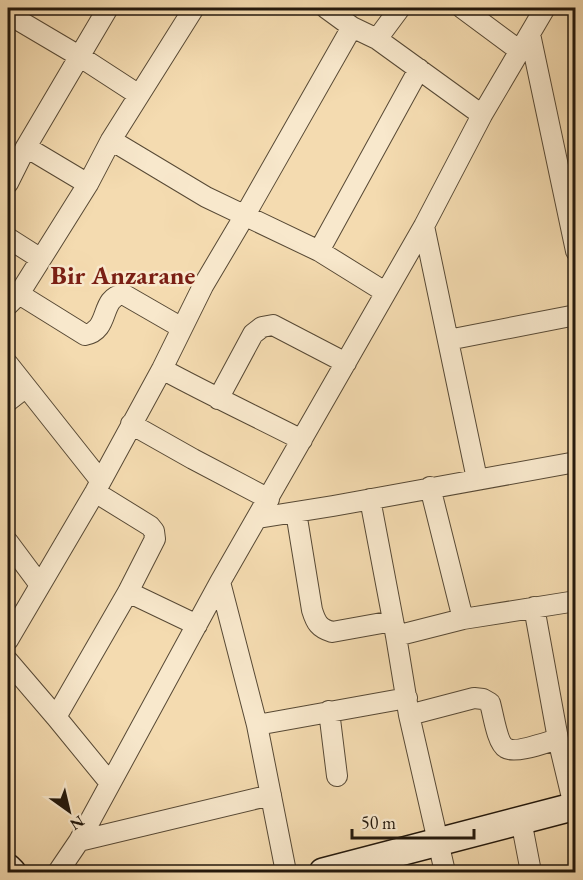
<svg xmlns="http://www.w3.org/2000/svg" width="583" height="880" viewBox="0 0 583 880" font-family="'EB Garamond',serif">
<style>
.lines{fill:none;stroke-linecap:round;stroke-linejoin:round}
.street-casing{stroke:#574935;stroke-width:22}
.secondary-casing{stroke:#23180c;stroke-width:30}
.street{stroke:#f8e8cc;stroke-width:20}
.secondary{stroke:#f8e8cc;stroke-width:27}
.labels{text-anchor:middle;stroke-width:5;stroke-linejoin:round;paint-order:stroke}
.quarter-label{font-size:26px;font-weight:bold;fill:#7a1f14;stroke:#f8e8cc}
</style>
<rect width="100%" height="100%" fill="#f4dbb0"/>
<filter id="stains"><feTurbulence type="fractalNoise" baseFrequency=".00333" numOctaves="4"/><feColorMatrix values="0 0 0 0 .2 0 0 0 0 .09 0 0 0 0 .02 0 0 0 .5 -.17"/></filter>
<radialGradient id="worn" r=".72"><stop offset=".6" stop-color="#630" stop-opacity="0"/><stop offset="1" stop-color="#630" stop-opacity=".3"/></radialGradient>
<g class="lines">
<g class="street-casing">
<path id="street" d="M326 8 352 27 377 39 482 115
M462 8 520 51
M13 17 79 56 139 95
M530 34 576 251
M377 39 400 8
M111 140 206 197 319 251 385 292
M26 147 88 184
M8 183 26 147 108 8
M424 226 477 479
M8 238 41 259
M319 251 419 69
M19 294 85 335C111 330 99 298 123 294L182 328
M8 305 19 294 41 259 88 184 111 140 194 8
M448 340 576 315
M8 364 100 480
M162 369C208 394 255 416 302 440
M218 399 253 334 262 327 273 325 346 363
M8 401 26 387
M131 424 193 459 269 499
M430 487 463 619
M370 499 396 636 409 715 445 872
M296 512 312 610C316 623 319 628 332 632L393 621
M258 518 333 506 576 462
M8 542 40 585
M220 582 257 725 286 872
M128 592 197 625
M534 607 558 739 574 806
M396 636 463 619 576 601
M8 640 95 492 162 369 203 286 245 215 352 27
M8 661 56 717 110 783
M329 711 337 776
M409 715 474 698 483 699 490 703C493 713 497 743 506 748 515 754 547 742 558 739
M56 717 128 592 155 539 154 531 150 526 95 492
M257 725 407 698
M521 820 531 872
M79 841 271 795
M58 872 79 841 220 582 424 226 482 115 545 8"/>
</g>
<g class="secondary-casing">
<path id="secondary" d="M8 868 12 872
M323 872 576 806"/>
</g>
<use href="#street" class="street"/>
<use href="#secondary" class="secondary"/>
</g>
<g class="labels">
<g class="quarter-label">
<text x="123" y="284">Bir Anzarane</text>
</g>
</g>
<rect width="583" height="880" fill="none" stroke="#f4dbb0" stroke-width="30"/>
<rect x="9" y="9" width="565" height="862" fill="none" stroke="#23180c" stroke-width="3"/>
<rect x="15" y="15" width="553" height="850" fill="none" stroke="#23180c" stroke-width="1.5"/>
<g transform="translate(69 811) rotate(146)" stroke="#f8e8cc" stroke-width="4.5" paint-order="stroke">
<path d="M0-4.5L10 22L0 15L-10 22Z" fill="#23180c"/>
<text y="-9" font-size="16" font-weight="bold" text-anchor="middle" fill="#23180c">N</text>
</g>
<path d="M352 829v9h122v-9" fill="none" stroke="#23180c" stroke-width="3"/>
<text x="361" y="829" font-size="18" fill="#23180c" stroke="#f8e8cc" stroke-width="4.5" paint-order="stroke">50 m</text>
<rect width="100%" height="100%" filter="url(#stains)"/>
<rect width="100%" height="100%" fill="url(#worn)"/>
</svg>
